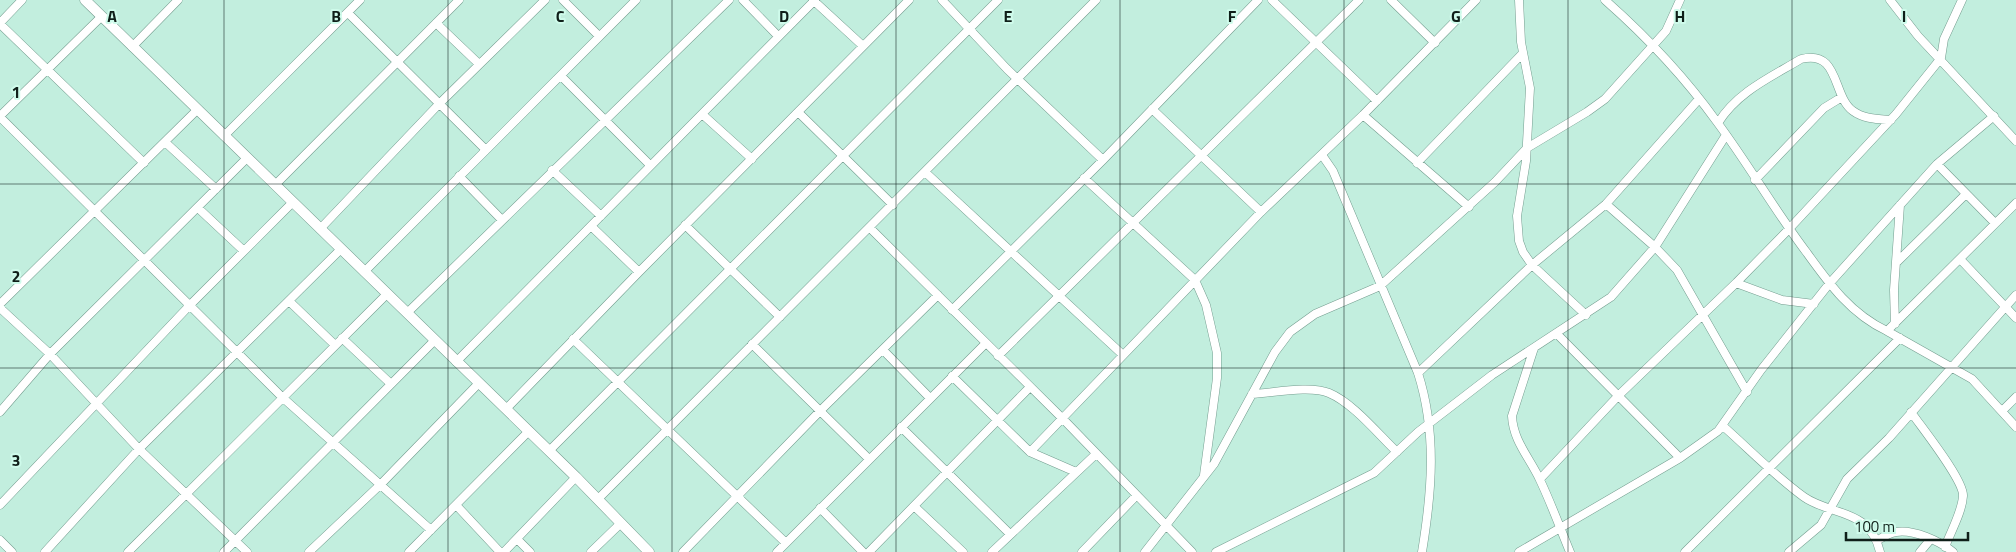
<svg xmlns="http://www.w3.org/2000/svg" width="2016" height="552" viewBox="0 0 2016 552" font-family="'Titillium Web',sans-serif">
<style>
.lines{fill:none;stroke-linecap:round;stroke-linejoin:round}
.minor-casing{stroke:#749d8f;stroke-width:9}
.tertiary-casing{stroke:#749d8f;stroke-width:11}
.minor{stroke:#fff;stroke-width:8}
.tertiary{stroke:#fff;stroke-width:10}
.grid{fill:none;stroke:#0f1f19;stroke-width:1;stroke-opacity:0.55}
.grid-label{font-size:16px;text-anchor:middle;font-weight:bold;fill:#0f1f19;stroke:#cffbeb;stroke-width:4;stroke-linejoin:round;paint-order:stroke}
</style>
<rect width="100%" height="100%" fill="#c2eede"/>
<g class="lines">
<g class="minor-casing">
<path id="minor" d="M563 0 599 36
M743 0 778 36
M813 0 863 46
M942 0 1007 69 1103 160
M1272 0 1377 101
M1391 0 1435 43
M1519 0 1521 42 1530 88 1526 161 1517 216 1519 241 1523 252 1532 265 1586 315
M1605 0C1647 37 1684 76 1717 122 1749 165 1775 211 1807 253 1830 285 1851 314 1887 331L2016 203
M1890 0 1918 36 2016 141
M348 13 485 149
M0 23 22 0
M436 23 479 64
M0 24 144 163
M132 47 178 0
M561 76 650 165
M1152 109 1261 212
M799 113 893 205
M702 114 752 159
M1363 115 1469 207
M0 116 101 17
M0 117 282 397 431 530
M1718 123C1737 92 1771 77 1801 59 1840 49 1832 96 1853 111 1864 119 1877 119 1891 120
M224 136 360 0
M165 142 216 189
M1322 155 1333 171 1418 373C1437 433 1432 491 1422 552
M1417 163 1523 53
M1937 164 1995 223
M552 170 601 216
M925 172 1123 355
M459 176 502 220
M1084 178 1195 280 1206 305 1217 353V378L1204 475
M1755 180 1824 108 1842 97
M275 185 459 0
M1606 204 1655 247 1677 270 1747 392
M198 208 244 251
M685 225 780 317
M591 226 639 272
M870 228 1063 419 1192 552
M320 229 439 104 545 0
M1960 259 2016 318
M1897 262 1966 194
M364 272 636 0
M1736 283 1782 300 1814 304
M289 301 335 345
M0 304 197 110
M0 308 50 354 139 449 247 552
M952 310 1103 160 1258 0
M407 313 729 0
M1895 324 1894 290 1900 205
M1887 331 1972 379 2016 427
M1557 334 1680 458
M342 338 391 384
M573 339 786 543
M752 344 869 459
M1534 348 1512 416C1513 441 1530 458 1540 480 1551 503 1560 528 1570 552
M883 350 930 398
M998 356 1359 0
M456 362 815 0
M1418 373 1532 265 1606 204 1699 99
M952 376 1030 452 1076 472
M1252 394C1273 393 1310 385 1329 393 1353 403 1378 434 1397 452
M506 409 639 272 909 0
M2002 411 2016 397
M0 412 50 354 247 158
M1911 412C1922 428 1964 480 1963 496 1962 512 1951 531 1945 547
M1723 426C1749 449 1775 476 1804 497 1831 516 1870 508 1880 552
M901 427 1010 534
M549 451 998 0
M1030 452 1261 212 1363 115 1476 0
M1540 479 1619 395 1736 283 1789 229 1896 114 1941 58 1944 39 1962 0
M598 499 1096 0
M0 505 190 305 293 202
M456 505 500 552
M914 506 963 552
M820 508 863 552
M517 539 530 552
M0 540 12 552
M1878 540C1883 537 1890 533 1896 532 1913 529 1940 541 1953 552
M45 552 139 449 341 249
M128 552 387 294
M224 552 435 340
M309 552 381 484 479 383
M409 552 529 431
M504 552 576 477
M591 552 621 523
M683 552 821 410 938 295
M777 552 986 343
M869 552 1030 387
M992 552 1096 454
M1082 552 1136 496
M1145 552 1214 464 1275 352 1290 332 1315 314 1380 286 1495 182 1527 148 1587 112 1605 99 1666 31 1680 0
M1216 552 1374 473 1418 432 1492 375 1611 297 1655 247 1726 135
M1519 552 1680 458 1718 431 1761 370 1829 284 1937 164 1994 116
M1685 552 1900 338
M1789 552 1821 525 1847 479 1889 438 2016 295
M1920 552 1930 540"/>
</g>
<g class="tertiary-casing">
<path id="tertiary" d="M85 0 576 477 649 552"/>
</g>
<use href="#minor" class="minor"/>
<use href="#tertiary" class="tertiary"/>
</g>
<path class="grid" d="M224 0V552M448 0V552M672 0V552M896 0V552M1120 0V552M1344 0V552M1568 0V552M1792 0V552M0 184H2016M0 368H2016"/>
<g class="grid-label">
<text x="112" y="22">A</text>
<text x="336" y="22">B</text>
<text x="560" y="22">C</text>
<text x="784" y="22">D</text>
<text x="1008" y="22">E</text>
<text x="1232" y="22">F</text>
<text x="1456" y="22">G</text>
<text x="1680" y="22">H</text>
<text x="1904" y="22">I</text>
<text x="16" y="98">1</text>
<text x="16" y="282">2</text>
<text x="16" y="466">3</text>
</g>
<path d="M1846 532v8h122v-8" fill="none" stroke="#0f1f19" stroke-width="2.5"/>
<text x="1854" y="532" font-size="15" fill="#0f1f19" stroke="#cffbeb" stroke-width="4" paint-order="stroke">100 m</text>
</svg>
